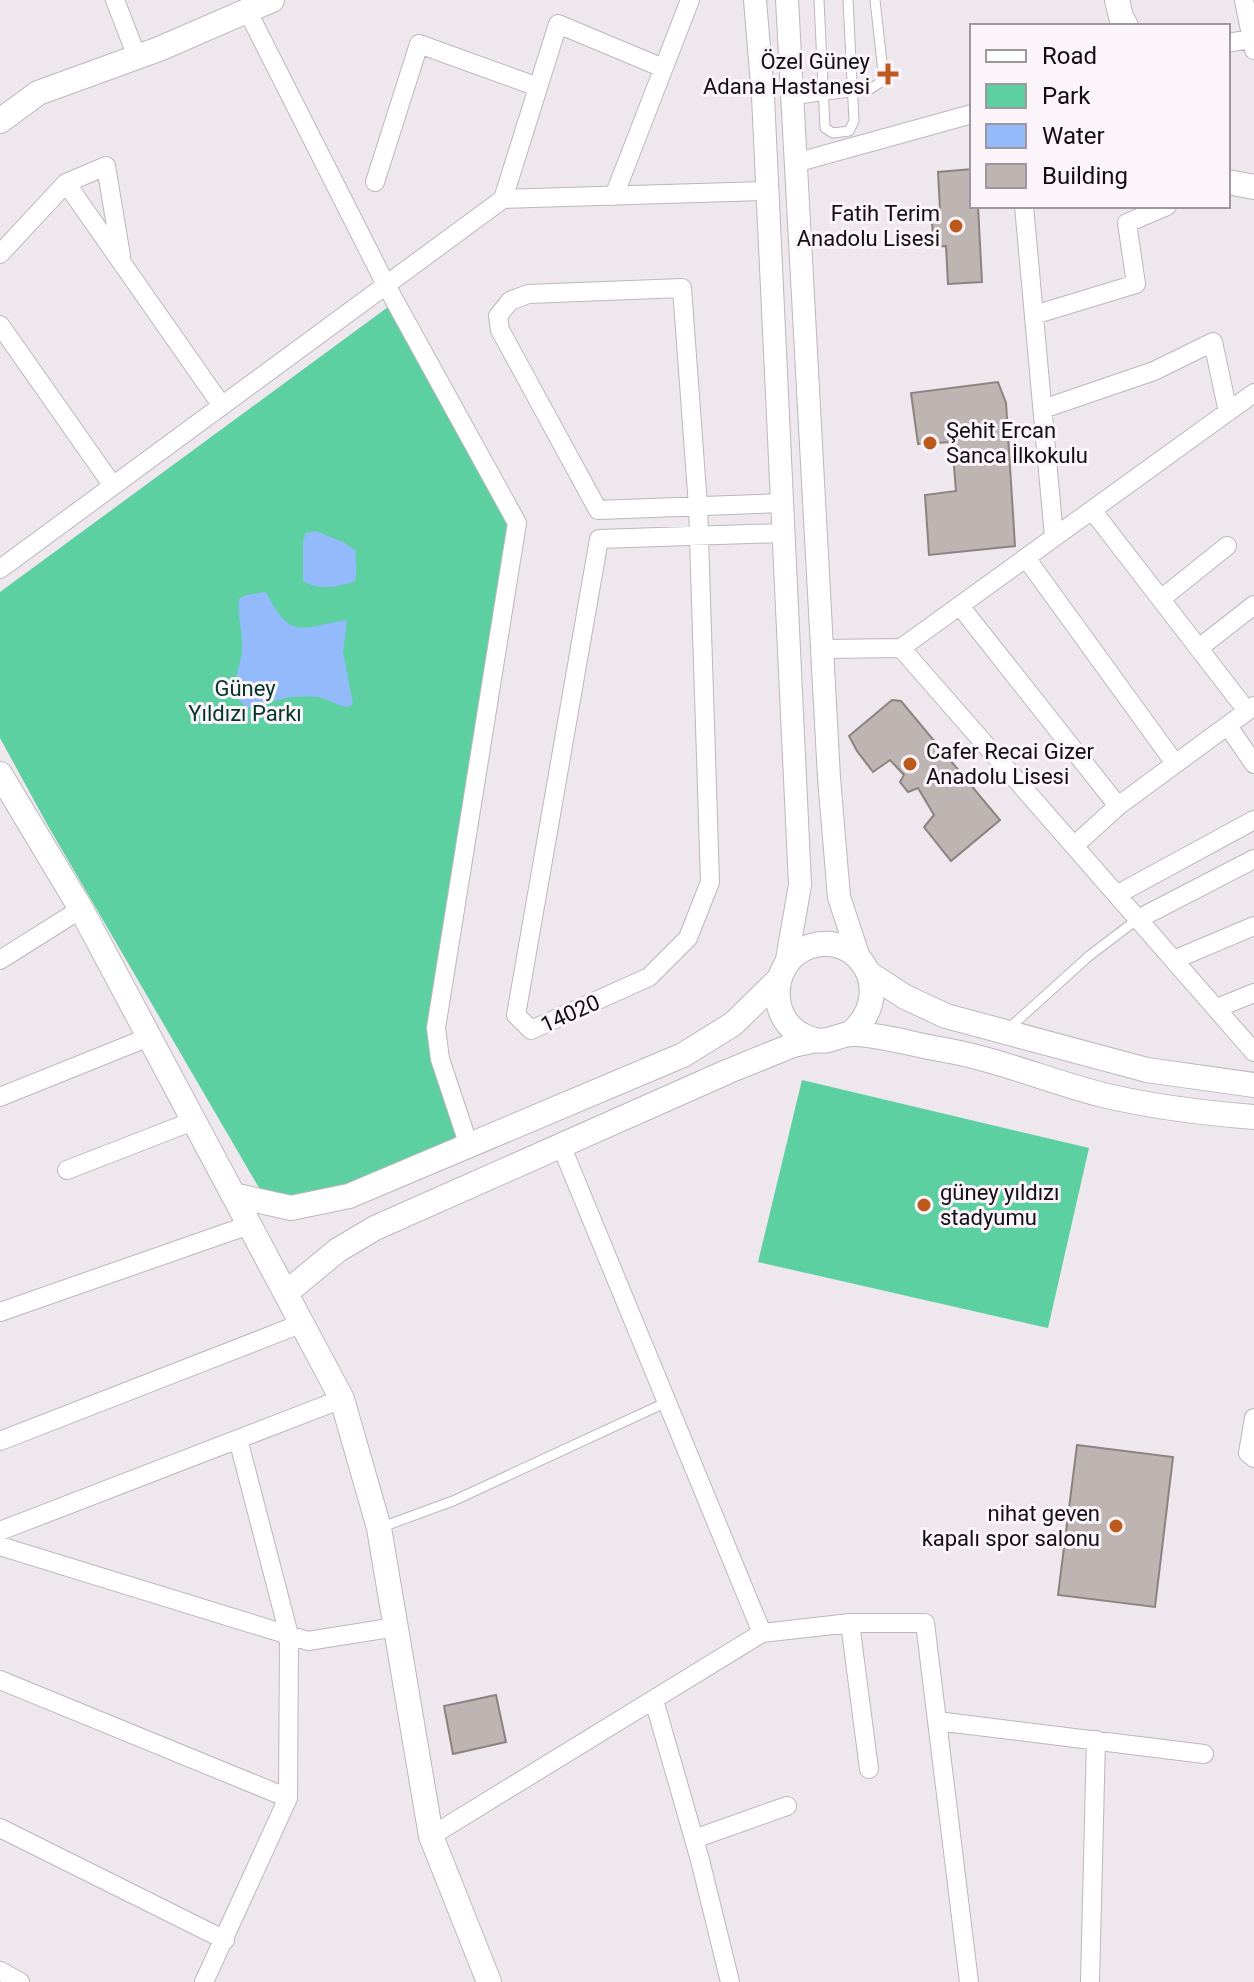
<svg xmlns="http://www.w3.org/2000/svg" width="1254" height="1982" viewBox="0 0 1254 1982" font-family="Roboto,sans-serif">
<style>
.green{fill:#5cd0a0}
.water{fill:#93bafb}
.building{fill:#beb4b1;stroke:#8c8380;stroke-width:2}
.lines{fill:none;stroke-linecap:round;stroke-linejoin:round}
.service-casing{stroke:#beb6bd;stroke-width:11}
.minor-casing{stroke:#beb6bd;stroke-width:20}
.tertiary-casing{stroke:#beb6bd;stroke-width:24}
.secondary-casing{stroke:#beb6bd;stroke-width:26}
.service{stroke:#fff;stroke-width:9}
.minor{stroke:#fff;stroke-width:18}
.tertiary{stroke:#fff;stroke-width:22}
.secondary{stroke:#fff;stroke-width:24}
.poi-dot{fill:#bc5a1d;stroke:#fcf4fb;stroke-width:3}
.labels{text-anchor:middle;stroke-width:6;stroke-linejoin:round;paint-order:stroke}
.poi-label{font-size:22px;fill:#110f11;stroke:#fcf4fb;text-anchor:end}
.park-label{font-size:22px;fill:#023725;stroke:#fcf4fb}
.street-label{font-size:22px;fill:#110f11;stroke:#fcf4fb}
</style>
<rect width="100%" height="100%" fill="#eee7ed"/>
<path class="green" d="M388 307 517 523 432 1003 469 1146 383 1170 302 1201 262 1193 47 824 0 738V592Z
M802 1080 1089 1148 1048 1328 758 1262Z"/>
<path class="water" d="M316 531 345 543 356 551C354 562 359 572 354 582 337 587 319 591 303 581V541L306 533Z
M266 592C291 642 301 627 347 620L343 652 353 704 348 707C337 706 329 699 318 697 294 694 270 702 247 708L233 694C234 678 241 665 242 650 243 632 237 616 239 599L246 595Z"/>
<path class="building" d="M972 169V206H978L982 282 948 284 946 246 934 247 931 211 940 210 938 172Z
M998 382 1006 403 1015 546 929 555 925 495 956 491 952 442 918 444 911 393Z
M892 700 901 701 1000 820 951 861 924 827 934 815 918 788 908 792 900 782 904 775 890 760 873 772 857 751 849 736Z
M1077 1445 1173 1457 1155 1607 1058 1595Z
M496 1695 506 1742 453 1754 444 1706Z"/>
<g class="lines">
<g class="service-casing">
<path id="service" d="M819 0 825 128 833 133 849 131 854 121 848 0
M792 100 870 89 881 82 883 72 875 0
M1007 1030 1089 956 1139 918
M382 1527 453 1501 667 1402"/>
</g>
<g class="minor-casing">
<path id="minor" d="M115 0 137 57
M1244 0 1254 50
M248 12 386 285 517 523 436 1028 440 1059 469 1146
M1228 43 1254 38
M795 163 972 114
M375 182 419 44 538 87
M66 183 222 406
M614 196 690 0
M503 199 558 24 663 68
M1024 206 1054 537
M0 254 66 183 106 166 121 256
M1034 315 1136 284 1127 223 1167 206
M0 325 113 486
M1043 409 1154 371 1213 342 1228 412
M598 510 500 330 498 316 510 301 528 294 682 288 698 506 710 882 688 938 649 977 531 1030 516 1015 599 539
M598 510 782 503
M1092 510 1247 711
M599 539 783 533
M1026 558 1174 762
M0 569 503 199 767 191
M1161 599 1227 546
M960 606 1118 806
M901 648 1254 1052
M1199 648 1254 605
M822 649 901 648 1254 393
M1228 726 1254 764
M1075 845 1118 806 1254 706
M1118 894 1254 820
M1140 918 1254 859
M1176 959 1254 926
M0 960 81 909
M1217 1008 1254 993
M0 1097 149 1037
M561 1145 762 1633
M67 1170 193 1121
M0 1312 249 1225
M1254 1418 1248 1453 1254 1458
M0 1441 303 1323
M0 1531 342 1399
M0 1546 308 1641 396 1627
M850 1623 869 1769
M0 1680 288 1798
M654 1700 700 1860 730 1982
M937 1721 1204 1754
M0 1828 225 1940
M431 1836 762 1633 850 1623H925L969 1982
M694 1839 787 1806
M0 1971 20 1982
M204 1982 288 1798 289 1635 238 1439
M1090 1982 1096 1740"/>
</g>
<g class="tertiary-casing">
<path id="tertiary" d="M755 0 763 96 800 885 786 965
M787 0 829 778 839 897 859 958"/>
</g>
<g class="secondary-casing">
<path id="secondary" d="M1117 0 1121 17 1126 26
M0 121 38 93 159 49 272 0
M1228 182 1254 187
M0 774 81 909 342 1399 379 1528 431 1836 489 1982
M870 974 905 997 946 1016 1147 1070 1254 1085
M851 1033C903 986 847 919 797 953 770 973 771 1020 802 1035 829 1049 834 1033 855 1034 882 1035 911 1044 939 1049 995 1058 1048 1081 1103 1095 1153 1107 1203 1113 1254 1117
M233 1195 291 1208 349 1196 683 1055 733 1024 778 980
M287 1292 338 1250 375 1228 729 1071 793 1045 816 1040"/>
</g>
<use href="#service" class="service"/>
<use href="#minor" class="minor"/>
<use href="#tertiary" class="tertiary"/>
<use href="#secondary" class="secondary"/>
</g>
<g class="poi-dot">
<path d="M884 62h8v8h8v8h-8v8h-8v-8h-8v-8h8z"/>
<circle cx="956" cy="226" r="8"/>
<circle cx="930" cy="443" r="8"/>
<circle cx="910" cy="764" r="8"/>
<circle cx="924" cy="1205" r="8"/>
<circle cx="1116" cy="1526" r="8"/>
</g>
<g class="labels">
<g class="poi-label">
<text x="870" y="69">Özel Güney<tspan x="870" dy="25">Adana Hastanesi</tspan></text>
<text x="940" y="221">Fatih Terim<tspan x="940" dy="25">Anadolu Lisesi</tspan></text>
<text x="946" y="438" text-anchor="start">Şehit Ercan<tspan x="946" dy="25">Sanca İlkokulu</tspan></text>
<text x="926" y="759" text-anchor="start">Cafer Recai Gizer<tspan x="926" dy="25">Anadolu Lisesi</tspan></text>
<text x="940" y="1200" text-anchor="start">güney yıldızı<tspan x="940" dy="25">stadyumu</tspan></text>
<text x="1100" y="1521">nihat geven<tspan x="1100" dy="25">kapalı spor salonu</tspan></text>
</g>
<g class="park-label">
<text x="245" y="696">Güney<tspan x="245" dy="25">Yıldızı Parkı</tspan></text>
</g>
<g class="street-label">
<text transform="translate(570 1013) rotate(-24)" y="8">14020</text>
</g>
</g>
<rect x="970" y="24" width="260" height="184" fill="#fcf4fb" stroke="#9e989d" stroke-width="2"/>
<rect x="986" y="50" width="40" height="12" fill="#ffffff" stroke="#9e989d" stroke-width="2"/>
<text x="1042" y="64" font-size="24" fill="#110f11">Road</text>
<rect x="986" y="84" width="40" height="24" fill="#5cd0a0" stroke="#9e989d" stroke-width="2"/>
<text x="1042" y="104" font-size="24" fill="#110f11">Park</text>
<rect x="986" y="124" width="40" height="24" fill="#93bafb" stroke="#9e989d" stroke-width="2"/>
<text x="1042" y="144" font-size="24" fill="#110f11">Water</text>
<rect x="986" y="164" width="40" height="24" fill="#beb4b1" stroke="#9e989d" stroke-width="2"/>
<text x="1042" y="184" font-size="24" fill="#110f11">Building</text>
</svg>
